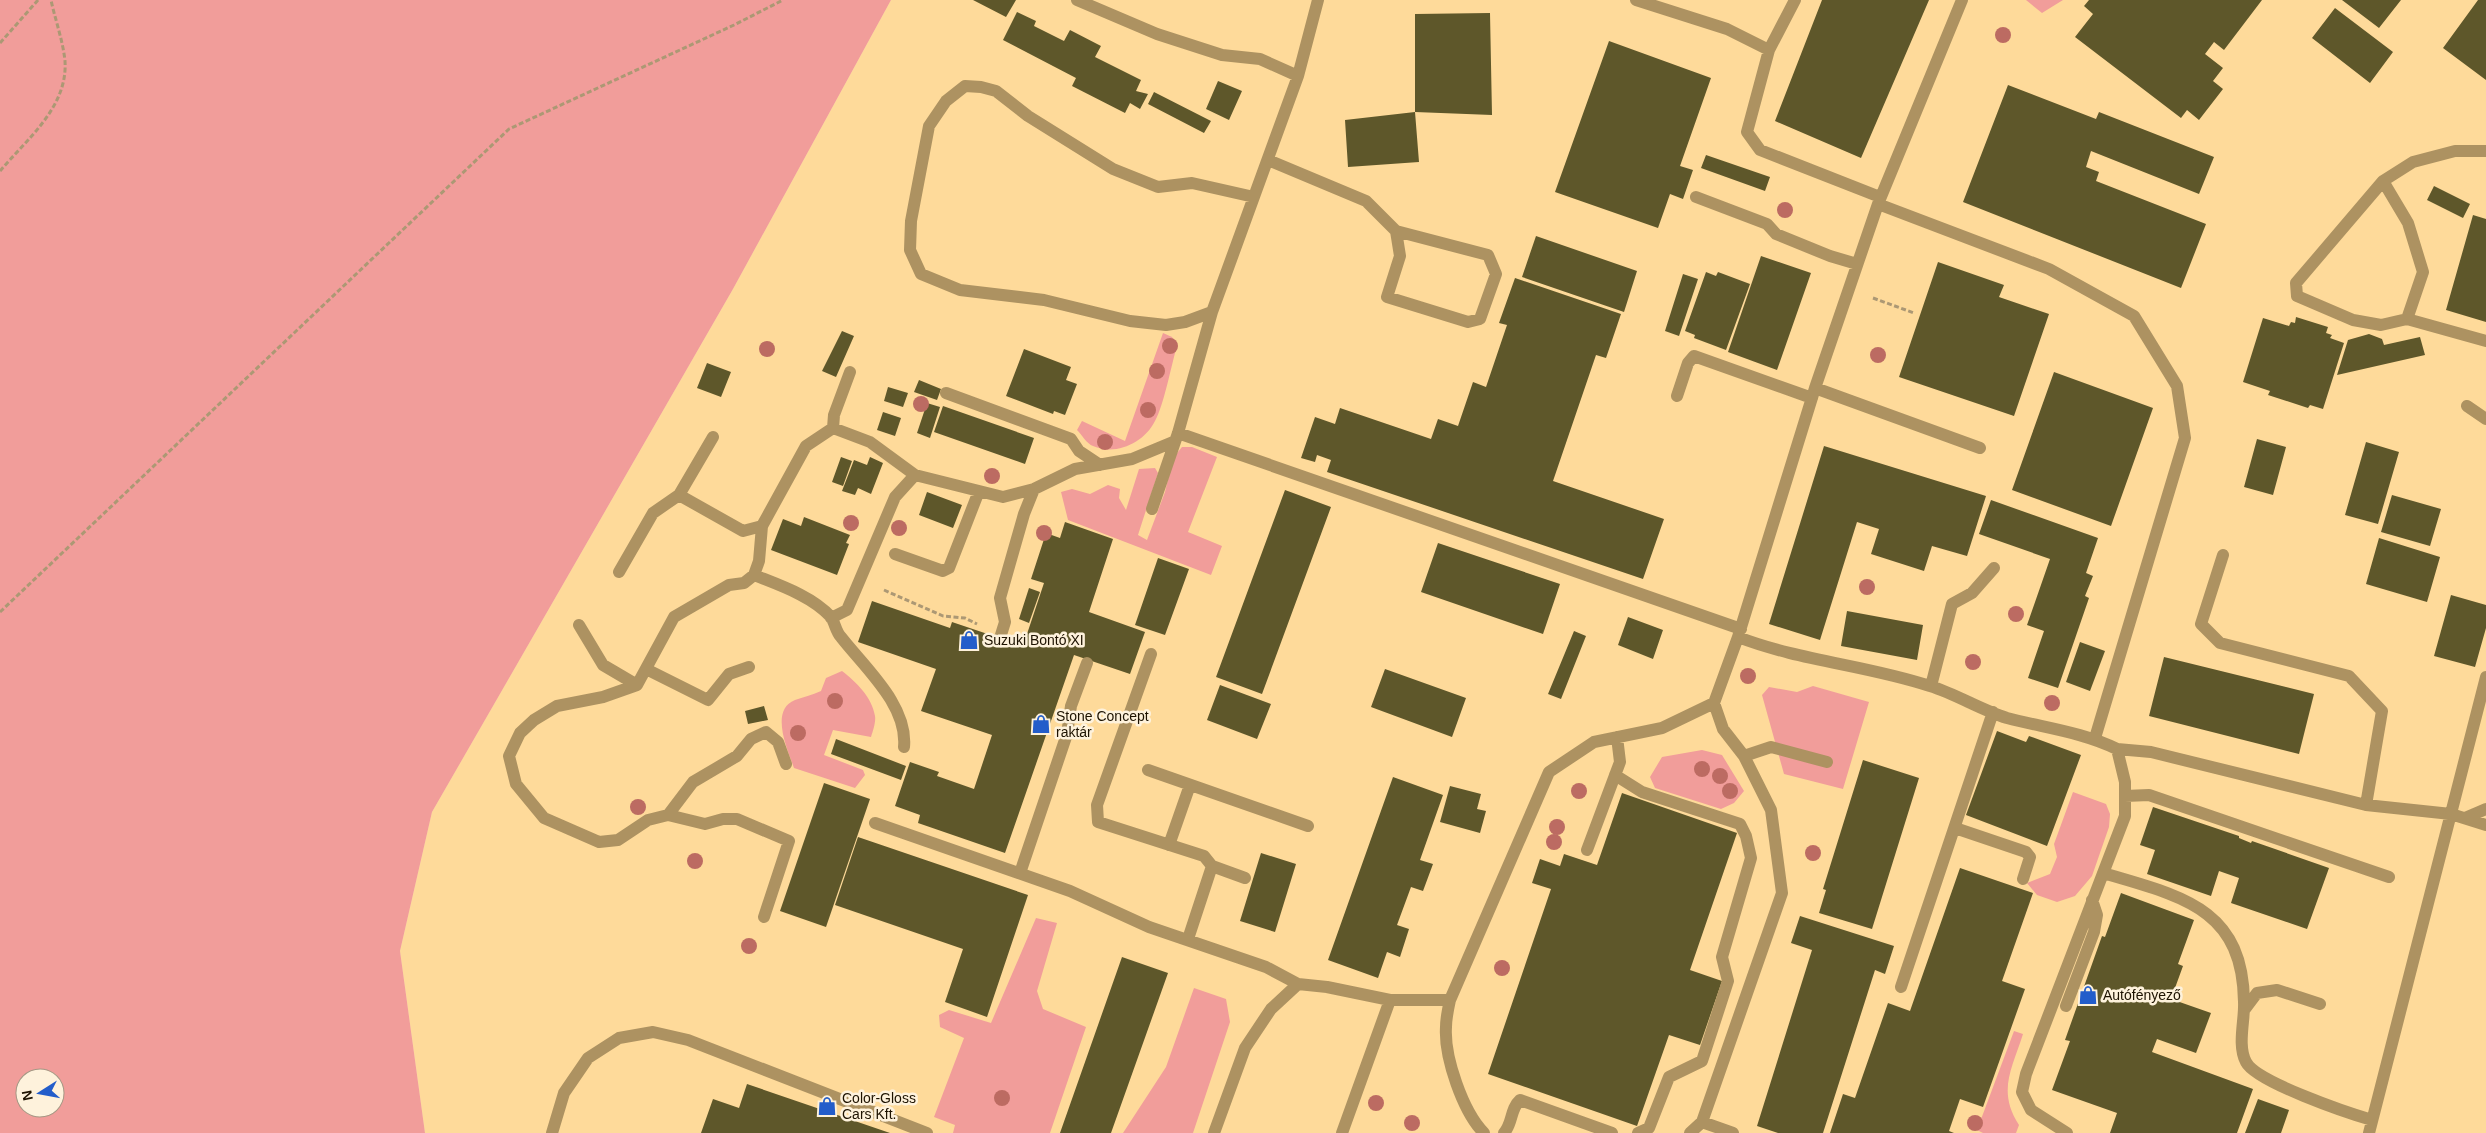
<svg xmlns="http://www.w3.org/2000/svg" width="2486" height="1133" viewBox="0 0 2486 1133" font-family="Arial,sans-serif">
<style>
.built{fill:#feda9a}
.green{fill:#f19d9a;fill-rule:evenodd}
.building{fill:#5e572a}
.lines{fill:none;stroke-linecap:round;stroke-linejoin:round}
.path{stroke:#ac9874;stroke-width:3;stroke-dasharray:5 2.5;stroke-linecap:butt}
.service{stroke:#ad9261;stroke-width:12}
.tree{fill:#bc6b62}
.labels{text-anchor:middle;stroke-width:5;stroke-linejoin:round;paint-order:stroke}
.poi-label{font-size:14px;fill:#1d1200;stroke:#fef2dc;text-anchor:start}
</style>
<rect width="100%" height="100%" fill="#fce3b6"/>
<path class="built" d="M891 0H2486V1133H425L400 951 432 812 733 289Z"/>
<path class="green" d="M0 0H891L733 289 432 812 400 951 425 1133H0ZM25 1078H55V1108H25Z
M2026 0H2063L2042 13Z
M1163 333 1172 337 1177 346C1171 366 1164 405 1155 421 1144 443 1116 456 1093 446 1087 444 1082 435 1077 430L1082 421 1125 441Z
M1182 447H1192L1217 457 1188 532 1222 546 1211 575 1068 520 1061 492 1072 489 1090 494 1108 485 1120 489 1119 498 1126 510 1139 469 1155 468 1158 473 1138 535 1147 540 1165 492 1173 458Z
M842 671C856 682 872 697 875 716 876 722 873 731 871 737L833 730 824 755 863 770 865 775 855 788 794 768C788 751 769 710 795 700 803 697 812 695 821 691L826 678Z
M1813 686 1869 702 1843 789 1784 774 1762 695 1769 687 1797 692Z
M1702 750 1722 755 1744 791 1734 803 1721 809 1655 788 1650 777 1662 757Z
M2073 792 2106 804 2110 814 2109 827 2092 876 2075 896 2057 902 2037 895 2027 883 2050 874 2057 857 2054 844Z
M1036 918 1057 923 1037 991 1043 1009 1086 1027 1050 1133H953L955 1125 934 1117 964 1038 940 1027 939 1015 949 1010 991 1023Z
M1194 988 1226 999 1230 1022 1193 1133H1123L1166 1067Z
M2014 1031 2023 1034C2012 1069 1997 1091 2019 1125L2016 1133H1983L1977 1130Z"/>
<path class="building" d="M973 0H1016L1006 17Z
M1822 0H1929L1861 158 1775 121Z
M2089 0H2262L2224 50 2214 42 2205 54 2223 68 2213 81 2223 89 2199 120 2187 110 2181 118 2075 37 2093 14 2084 6Z
M2342 0H2401L2379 28Z
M2478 0H2486V80L2443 48Z
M2335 8 2393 52 2370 83 2312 38Z
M1017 12 1036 21 1034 26 1064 41 1070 30 1101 46 1095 57 1141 80 1136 91 1148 94 1140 109 1130 103 1125 113 1072 86 1076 78 1003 40Z
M1490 13 1492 115 1415 112V14Z
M1609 41 1711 78 1680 166 1693 170 1683 199 1670 194 1658 228 1555 192Z
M1218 81 1242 91 1229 120 1206 109Z
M2008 85 2096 119 2099 112 2214 157 2199 194 2091 151 2086 167 2099 172 2096 181 2206 224 2181 288 1963 202Z
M1154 92 1211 121 1204 133 1148 104Z
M1415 112 1419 162 1348 167 1345 120Z
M1706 155 1770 177 1765 191 1701 168Z
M2434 186 2470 204 2463 218 2427 200Z
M2473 215 2486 219V322L2446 310Z
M1536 236 1637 271 1624 312 1522 277Z
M1761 256 1811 273 1777 370 1728 352Z
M1938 262 2004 285 1999 297 2049 314 2014 416 1899 377Z
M1706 272 1716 276 1718 272 1750 284 1726 350 1694 338 1695 335 1685 331Z
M1683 274 1698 279 1679 336 1665 331Z
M1515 278 1621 314 1606 358 1596 355 1553 481 1664 519 1643 579 1327 472 1331 460 1317 455 1315 462 1301 458 1315 417 1335 424 1340 408 1431 439 1438 419 1458 426 1473 382 1486 387 1507 325 1499 323Z
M2296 317 2328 327 2326 333 2332 335 2330 338 2344 343 2323 409 2310 405 2308 408 2268 395 2270 391 2243 382 2263 318 2289 326 2291 322 2295 323Z
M842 331 854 336 836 377 822 371Z
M2369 334 2382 339 2384 345 2420 337 2425 355 2337 375 2348 340Z
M1024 349 1071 367 1066 380 1077 384 1065 415 1054 411 1053 414 1006 396Z
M707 363 731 372 721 397 697 388Z
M2054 372 2153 408 2111 526 2012 490Z
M919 380 941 389 937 400 914 392Z
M888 387 908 393 903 407 884 401Z
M927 403 940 407 930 438 917 433Z
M943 406 1034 438 1025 464 934 432Z
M883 412 901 418 895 436 877 430Z
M2257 439 2286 447 2273 495 2244 487Z
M2366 442 2399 452 2378 524 2345 515Z
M1824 446 1986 496 1967 556 1932 546 1924 571 1871 554 1879 529 1857 522 1820 640 1769 624Z
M841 457 852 461 843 486 832 482Z
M870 457 883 463 871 494 858 488 855 495 842 491 854 460 867 465Z
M1285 490 1331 507 1262 694 1216 677Z
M927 492 962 505 953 528 919 515Z
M2392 495 2441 509 2430 546 2381 532Z
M1991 500 2098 538 2086 573 2093 576 2085 596 2089 598 2058 688 2028 678 2044 631 2027 625 2050 559 1979 534Z
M804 517 850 535 846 543 849 544 837 575 771 550 783 519 801 526Z
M1065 522 1113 539 1089 612 1145 632 1130 674 1074 655 1005 853 918 823 920 815 895 806 910 762 939 772 937 776 974 789 992 735 921 711 936 669 858 642 872 601 950 628 952 622 1023 646 1044 583 1031 579 1046 533 1060 538Z
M2379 538 2440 557 2427 602 2366 584Z
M1438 543 1560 584 1543 634 1421 592Z
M1158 558 1189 569 1165 635 1135 625Z
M1029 588 1040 592 1029 623 1019 619Z
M2451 595 2486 605V628L2475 667 2434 656Z
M1847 611 1923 625 1917 660 1841 646Z
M1628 617 1663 630 1653 659 1618 645Z
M1574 631 1586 636 1561 699 1548 694Z
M2080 642 2105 651 2090 691 2066 682Z
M2164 657 2314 694 2299 754 2149 716Z
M1385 669 1466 698 1452 737 1371 707Z
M1220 685 1271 704 1257 739 1207 720Z
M764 706 768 720 748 724 745 711Z
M1997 731 2026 742 2029 736 2081 755 2047 846 1966 815Z
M836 739 906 766 901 780 831 754Z
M1863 760 1919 778 1872 929 1819 913 1826 890 1823 889Z
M1393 777 1443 795 1420 860 1433 864 1423 891 1411 887 1397 925 1409 929 1400 957 1387 952 1378 978 1328 960Z
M824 783 870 799 826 927 780 911Z
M1450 786 1481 794 1477 809 1486 811 1480 833 1440 822Z
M1622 793 1737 833 1690 970 1722 981 1700 1045 1669 1035 1637 1126 1488 1074 1551 889 1532 883 1540 859 1560 866 1564 854 1597 865Z
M2153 807 2239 836V838L2251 843 2252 841 2329 868 2307 929 2231 903 2239 878 2219 871 2211 896 2147 874 2155 850 2140 845Z
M858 837 1028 895 987 1017 945 1002 963 949 835 905Z
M1261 853 1296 864 1275 932 1240 921Z
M1960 868 2033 893 2002 981 2025 989 1983 1107 1960 1099 1949 1131 1954 1133H1830L1843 1094 1855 1098 1888 1003 1910 1011Z
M2121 893 2194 920 2178 964 2183 966 2171 999 2211 1013 2196 1053 2157 1039 2152 1052 2253 1089 2237 1133H2110L2117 1113 2052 1090 2070 1041 2065 1040 2102 936 2105 937Z
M1800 916 1894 946 1885 974 1875 970 1823 1133H1778L1757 1126 1812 950 1791 943Z
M1122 957 1168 973 1111 1133H1060Z
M747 1084 890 1133H701L713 1099 739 1108Z
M2258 1099 2289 1110 2281 1133H2245Z"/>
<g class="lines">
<path class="path" d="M0 43 38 0
M0 171C27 139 68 107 65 61 63 41 55 19 51 0
M1873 298 1914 313
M884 590 943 616 965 618 977 624
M0 612 509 129 734 25 783 0"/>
<path class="service" d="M1077 0 1157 34 1222 55 1260 59 1298 76
M1636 0 1727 29 1769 50
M1795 0 1769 50 1747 132 1760 150 1880 197
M1268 160 1366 201 1396 231 1488 255 1496 274 1480 319 1468 322 1387 297 1400 256 1396 231
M2383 181 2408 223 2423 272 2407 319 2381 325 2353 320 2297 296 2296 283 2383 181 2413 162 2455 151H2486
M1696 197 1767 224 1776 234 1830 256 1857 264
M1878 204 2049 269 2134 316 2177 386 2185 438 2095 738
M1212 312 1185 322 1166 325 1130 321 1044 300 960 290 921 274 910 250 911 221 929 126 946 101 965 86 981 87 996 91 1028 116 1113 169 1158 187 1192 183 1254 197
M2407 319 2486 341
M1815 388 1980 448
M946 393 1071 439 1079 451 1100 465
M1677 396 1688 363 1694 356 1812 398
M2467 406 2486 419
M833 428 834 415 850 372
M1178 433 1741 629
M679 495 713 437
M1152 509 1178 433 1212 312 1298 76 1318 0
M895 554 943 571 949 568 979 491
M2223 555 2201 624 2220 643 2349 676 2382 711 2366 805
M619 572 653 513 679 495 743 531 762 526
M754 575C779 585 812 596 831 617 835 623 836 632 841 637 865 668 908 705 904 747
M831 618 847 610 895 497 915 475
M579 625 603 665 637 685
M1738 637C1800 661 1867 665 1930 686 1956 694 1981 710 2007 718 2045 728 2082 732 2117 749L2125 782V816L2026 1074 2022 1092 2031 1110 2067 1133
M1000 638 1005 622 1000 598 1024 514 1034 489
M1151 654 1097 805 1098 822 1204 856 1212 866 1188 939
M646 669 708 700 729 674 749 667
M1931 686 1952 604 1972 593 1994 568
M2117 749 2151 752 2366 805 2451 814 2486 825
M1744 756 1771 747 1827 762
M1148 770 1308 826
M1615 775 1642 792 1740 824 1746 836 1751 858 1722 957 1728 981 1702 1061 1669 1077 1649 1128 1638 1133
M2125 796 2149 795 2389 877
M668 815 693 782 737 756 751 739 766 732 778 742 786 764
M2465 818 2486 809
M875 823 1070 891 1149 927 1266 967 1298 984
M1955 828 2026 852 2030 857 2023 879
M1169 845 1190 785
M1587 850 1620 762 1617 737
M1212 866 1245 878
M1020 873 1067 734 1071 706 1087 663
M2103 873C2180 896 2243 907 2244 1002 2245 1020 2237 1045 2246 1062 2256 1082 2348 1113 2372 1120
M764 917 789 841 737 819H723L705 824 668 815 648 820 618 840 599 842 544 818 516 784 509 756 520 733 534 720 557 706 603 697 637 685 674 617 729 585 744 583 754 575 759 561 762 526 806 446 833 428 870 442 915 475 1003 497 1034 489 1075 469 1132 459 1173 442
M1901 987 1993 712
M2066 1006 2094 932 2097 915 2092 900
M2245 1009 2257 993 2277 990 2320 1004
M1702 1122 1733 1133
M552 1133 564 1093 588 1058 619 1038 653 1032 688 1040 927 1133
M1214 1133 1245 1048 1271 1009 1298 984 1327 987 1390 1000H1450
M1342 1133 1390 1000
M1484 1133C1463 1112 1444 1057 1446 1027 1446 1018 1448 1009 1450 1000L1549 772 1594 742 1662 728 1714 703 1738 637 1815 388 1878 204 1962 0
M1504 1133C1513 1123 1510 1109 1520 1100L1612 1133
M1690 1133 1702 1122 1782 893 1771 810 1744 756 1723 729 1714 703
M2369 1133 2486 677"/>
</g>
<g class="tree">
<circle cx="2003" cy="35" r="8"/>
<circle cx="1785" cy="210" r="8"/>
<circle cx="1170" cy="346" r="8"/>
<circle cx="767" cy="349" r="8"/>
<circle cx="1878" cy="355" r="8"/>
<circle cx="1157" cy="371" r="8"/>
<circle cx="921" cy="404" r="8"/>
<circle cx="1148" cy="410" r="8"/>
<circle cx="1105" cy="442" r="8"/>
<circle cx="992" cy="476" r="8"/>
<circle cx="851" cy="523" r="8"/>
<circle cx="899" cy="528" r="8"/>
<circle cx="1044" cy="533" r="8"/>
<circle cx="1867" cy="587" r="8"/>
<circle cx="2016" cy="614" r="8"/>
<circle cx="1973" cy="662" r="8"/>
<circle cx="1748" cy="676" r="8"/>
<circle cx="835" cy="701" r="8"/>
<circle cx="2052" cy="703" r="8"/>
<circle cx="798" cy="733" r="8"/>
<circle cx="1702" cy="769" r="8"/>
<circle cx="1720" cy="776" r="8"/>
<circle cx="1579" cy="791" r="8"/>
<circle cx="1730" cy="791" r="8"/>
<circle cx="638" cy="807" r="8"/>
<circle cx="1557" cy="827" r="8"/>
<circle cx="1554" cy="842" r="8"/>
<circle cx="1813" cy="853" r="8"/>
<circle cx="695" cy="861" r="8"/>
<circle cx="749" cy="946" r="8"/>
<circle cx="1502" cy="968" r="8"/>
<circle cx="1002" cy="1098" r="8"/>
<circle cx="1376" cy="1103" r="8"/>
<circle cx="1412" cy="1123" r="8"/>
<circle cx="1975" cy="1123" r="8"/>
</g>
<defs>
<g id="shop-bare" transform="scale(1.5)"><path d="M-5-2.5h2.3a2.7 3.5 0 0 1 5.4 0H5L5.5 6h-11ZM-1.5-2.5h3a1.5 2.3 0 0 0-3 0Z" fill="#235dca" stroke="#fef2dc" stroke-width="2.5" paint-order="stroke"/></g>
</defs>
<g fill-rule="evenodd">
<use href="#shop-bare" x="969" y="640"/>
<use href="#shop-bare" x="1041" y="724"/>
<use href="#shop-bare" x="2088" y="995"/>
<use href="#shop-bare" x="827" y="1106"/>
</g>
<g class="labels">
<g class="poi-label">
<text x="984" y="645">Suzuki Bontó XI</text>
<text x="1056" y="721">Stone Concept<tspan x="1056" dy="16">raktár</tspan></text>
<text x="2103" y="1000">Autófényező</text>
<text x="842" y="1103">Color-Gloss<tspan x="842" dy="16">Cars Kft.</tspan></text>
</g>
</g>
<g transform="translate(40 1093) rotate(259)"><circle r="24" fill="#fef2dc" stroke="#a49884"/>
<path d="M0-4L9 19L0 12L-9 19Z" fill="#235dca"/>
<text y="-8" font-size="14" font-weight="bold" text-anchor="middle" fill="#1d1200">N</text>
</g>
</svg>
